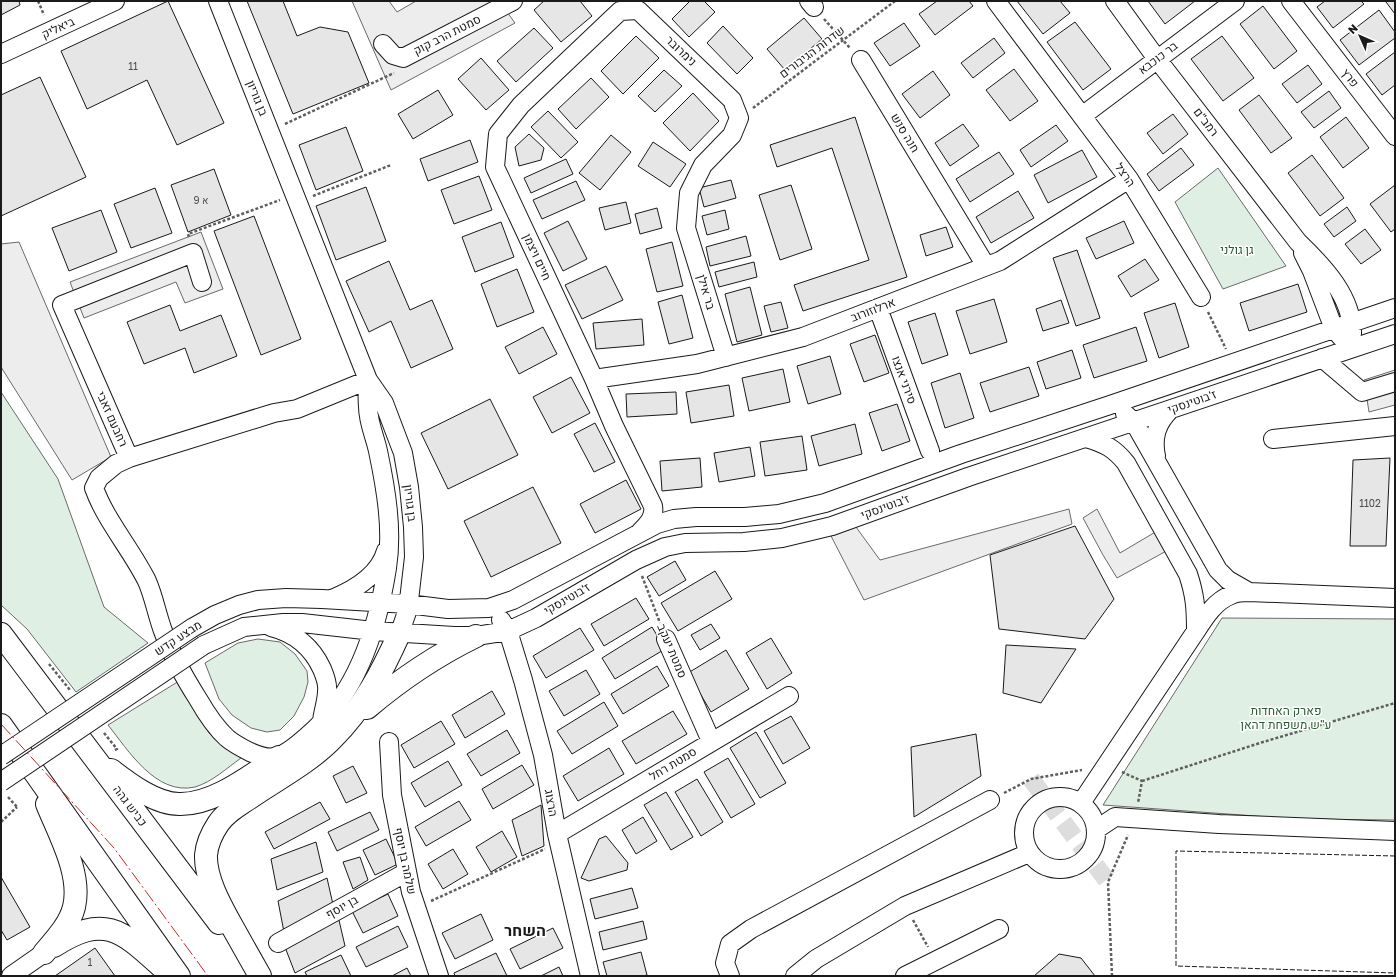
<svg xmlns="http://www.w3.org/2000/svg" width="1396" height="977" viewBox="0 0 1396 977" font-family="'Golos Text',Heebo,sans-serif">
<style>
.green{fill:#e0efe3;stroke:#6a6a6a}
.parking{fill:#ededed;stroke:#6a6a6a}
.building{fill:#e6e6e6;stroke:#1a1a1a}
.lines{fill:none;stroke-linecap:round;stroke-linejoin:round}
.minor-tunnel{stroke:#ddd;stroke-width:18;stroke-dasharray:18 9;stroke-linecap:butt}
.minor-casing{stroke:#1a1a1a;stroke-width:20}
.highway-casing{stroke:#1a1a1a;stroke-width:24}
.path{stroke:#5f5f5f;stroke-width:2.5;stroke-dasharray:3 2;stroke-linecap:butt}
.minor{stroke:#fff;stroke-width:18}
.highway{stroke:#fff;stroke-width:22}
.minor-bridge-casing{stroke:#1a1a1a;stroke-width:20;stroke-linecap:butt}
.path-bridge{stroke:#5f5f5f;stroke-width:2.5;stroke-dasharray:3 2;stroke-linecap:butt}
.minor-bridge{stroke:#fff;stroke-width:18}
.fence{stroke:#1a1a1a;stroke-width:1;stroke-dasharray:5 2;stroke-linecap:butt}
.power{stroke:#c62828;stroke-width:1;stroke-dasharray:14 3 2 3;stroke-linecap:butt}
.labels{text-anchor:middle;stroke-width:3;stroke-linejoin:round;paint-order:stroke}
.number-label{font-size:10px;fill:#4d4d4d}
.street-label{font-size:12px;fill:#1a1a1a;stroke:#fff}
.park-label{font-size:12px;fill:#2b5a34;stroke:#fff}
.district-label{font-size:16px;font-weight:bold;fill:#1a1a1a;stroke:#fff}
</style>
<rect width="100%" height="100%" fill="#fff"/>
<path class="green" d="M1218 168 1286 266 1223 289 1175 202Z
M1 392 58 479 104 607 148 643 76 692 27 629 1 605Z
M1222 618 1395 619V820L1297 819 1103 805Z
M258 639 280 642 295 654 307 671 308 682 304 697 294 716 280 730 267 732 251 728 232 715 219 699 205 663 238 643Z
M179 681 209 733 241 758C227 768 212 782 195 787 156 796 128 750 108 725Z"/>
<path class="parking" d="M352 1H389L397 12 416 1H499L515 23 391 90Z
M201 232 223 289 185 303 176 282 84 318 70 282Z
M19 242 111 457 72 480 1 367V244Z
M1395 370V405L1369 412 1364 380Z
M1069 509 1072 524 864 600 831 536 856 527 880 560Z
M1097 509 1120 553 1157 531 1170 549 1117 578 1103 555 1083 518Z"/>
<path class="building" d="M1 1H19L20 5 1 15Z
M168 1 224 123 177 145 147 80 87 109 61 51Z
M247 1H283L297 36 320 27 348 32 369 83 293 114Z
M544 1H580L592 16 561 42 534 10Z
M690 1H704L715 12 689 37 672 19Z
M937 1H969L973 6 935 35 919 14Z
M1017 1H1060L1070 13 1043 34Z
M1148 1H1195L1165 24Z
M1325 1H1361L1364 4 1333 28 1317 7Z
M1388 1H1395V14L1386 2Z
M1263 6 1297 51 1274 69 1240 24Z
M1379 10 1395 32V38L1359 65 1340 40Z
M804 18 822 39 785 70 767 49Z
M1075 22 1111 69 1083 90 1047 42Z
M904 23 920 46 890 66 874 43Z
M723 26 753 58 737 74 707 43Z
M534 28 553 48 516 82 497 61Z
M636 36 659 58 623 94 601 71Z
M1222 36 1254 78 1223 101 1191 59Z
M994 38 1005 53 973 78 961 63Z
M1395 52V85L1382 95 1366 74Z
M481 58 509 90 486 110 458 79Z
M1308 65 1322 84 1297 103 1282 84Z
M1014 69 1038 101 1010 121 986 90Z
M664 70 682 86 655 112 638 96Z
M933 71 950 95 920 118 902 94Z
M40 77 86 177 1 216V95Z
M591 78 609 97 576 129 558 109Z
M438 90 453 115 413 139 398 114Z
M1329 91 1341 108 1314 128 1301 112Z
M693 93 719 121 690 151 663 123Z
M1259 95 1292 138 1271 153 1239 110Z
M548 111 578 142 561 158 531 127Z
M1173 114 1188 134 1163 154 1147 133Z
M855 117 907 277 803 311 794 285 869 260 832 148 777 167 770 145Z
M1346 117 1369 148 1343 168 1320 137Z
M963 124 979 146 950 166 935 143Z
M1056 125 1068 141 1031 167 1020 150Z
M346 127 363 171 316 190 299 145Z
M529 134 544 148 541 160 519 166 515 147Z
M611 135 631 152 600 190 579 173Z
M470 140 478 162 428 181 420 159Z
M653 142 686 164 670 187 638 166Z
M1181 148 1194 165 1159 191 1147 174Z
M1082 150 1097 177 1048 203 1034 175Z
M999 152 1014 174 970 202 956 179Z
M1312 155 1344 198 1320 216 1288 173Z
M566 159 573 174 531 193 524 178Z
M214 169 231 215 188 232 171 185Z
M479 176 492 210 454 224 441 190Z
M731 180 736 198 704 207 699 188Z
M576 181 585 200 542 219 533 200Z
M791 185 812 249 780 260 759 195Z
M1395 185V229L1391 232 1370 204Z
M366 187 386 241 336 260 316 206Z
M155 188 172 233 131 248 114 204Z
M1018 191 1034 218 991 243 976 217Z
M626 202 631 223 605 230 599 208Z
M1347 207 1356 221 1334 237 1324 224Z
M657 208 662 228 640 234 635 214Z
M101 210 117 252 69 271 52 228Z
M725 210 729 229 707 235 702 216Z
M254 216 301 339 261 355 214 231Z
M568 221 587 259 563 271 544 233Z
M1124 221 1134 243 1096 259 1086 238Z
M501 222 514 257 475 272 462 237Z
M946 227 953 247 926 256 920 235Z
M1365 229 1381 250 1361 264 1345 244Z
M746 236 751 256 710 266 706 247Z
M672 242 683 286 657 292 646 249Z
M1077 250 1100 318 1076 326 1053 258Z
M1145 259 1159 280 1131 297 1118 276Z
M389 261 410 310 432 300 453 349 411 368 391 321 369 332 346 281Z
M754 262 757 277 719 287 715 272Z
M606 266 623 300 582 319 565 285Z
M517 269 534 312 497 327 481 284Z
M1298 284 1307 312 1249 331 1240 303Z
M750 287 762 335 737 342 725 294Z
M682 295 693 338 669 344 658 302Z
M994 299 1007 342 970 354 956 311Z
M1061 300 1069 323 1043 331 1036 309Z
M781 302 788 328 771 332 764 306Z
M1175 303 1189 347 1159 358 1144 313Z
M170 305 180 331 221 315 237 356 194 373 185 348 144 364 127 322Z
M935 313 948 355 922 364 908 322Z
M642 319 644 345 596 349 593 323Z
M543 327 557 354 519 374 505 347Z
M1136 327 1147 361 1094 378 1083 345Z
M875 335 889 373 864 382 850 344Z
M1072 350 1081 378 1046 389 1037 362Z
M830 356 841 394 808 404 797 366Z
M1029 367 1039 396 990 412 980 383Z
M783 369 790 402 749 411 742 378Z
M960 373 974 418 945 428 931 383Z
M571 377 590 413 552 433 533 397Z
M729 385 734 416 691 423 686 392Z
M676 392 677 414 627 417 626 394Z
M490 399 518 455 448 489 421 433Z
M897 404 910 441 882 451 869 413Z
M595 423 615 462 594 472 574 434Z
M855 424 862 454 819 466 811 436Z
M802 436 807 470 765 476 760 442Z
M750 447 755 476 719 482 714 453Z
M700 458 702 487 662 491 660 461Z
M1390 458 1386 546H1350L1353 460Z
M626 480 641 509 595 533 580 504Z
M533 487 561 543 491 577 464 521Z
M1075 526 1114 599 1085 639 999 629 990 555Z
M675 561 686 580 659 596 647 577Z
M715 571 732 599 678 631 661 603Z
M636 598 649 619 604 646 591 624Z
M711 624 720 638 700 650 691 635Z
M652 627 665 649 615 679 602 658Z
M580 628 594 650 546 678 533 656Z
M771 638 792 673 767 689 746 653Z
M1006 645 1076 649 1041 703 1003 693Z
M726 650 749 689 711 712 688 673Z
M657 666 669 686 623 714 611 694Z
M586 670 600 694 564 716 549 691Z
M492 691 505 714 465 738 452 715Z
M604 702 618 726 572 754 557 731Z
M673 711 687 734 636 764 622 741Z
M791 716 810 748 783 764 764 731Z
M441 721 455 744 414 768 401 745Z
M507 730 520 753 481 776 467 754Z
M756 732 786 783 760 798 730 748Z
M976 734 981 776 914 817 911 747Z
M609 748 624 774 578 801 563 776Z
M728 758 755 804 731 818 704 772Z
M448 761 462 785 425 807 411 783Z
M522 765 534 785 493 809 482 789Z
M353 766 367 793 346 803 333 776Z
M697 779 723 822 701 836 675 792Z
M666 792 693 837 671 850 644 805Z
M459 801 471 820 426 846 415 827Z
M320 802 330 819 274 849 265 832Z
M541 805 544 846 522 856 512 820Z
M370 812 379 830 337 851 328 832Z
M643 817 657 841 636 854 622 830Z
M502 831 517 857 491 872 476 847Z
M606 836 628 863 627 870 589 881 581 878 599 839Z
M386 839 398 864 375 875 363 850Z
M316 842 323 872 277 890 271 859Z
M453 849 468 874 443 889 428 864Z
M360 857 368 880 353 889 343 862Z
M1 877 30 927 7 940 1 930Z
M327 878 334 909 284 932 278 901Z
M632 888 638 908 595 919 590 899Z
M388 894 398 916 363 933 352 911Z
M481 914 493 940 455 959 442 933Z
M338 916 345 946 295 973 283 942Z
M643 921 647 939 603 950 599 932Z
M398 926 408 947 366 967 356 947Z
M553 928 563 948 520 969 510 949Z
M95 948 115 976H55Z
M641 952 647 975 643 976H607L603 962Z
M496 953 507 976H455L454 973Z
M1059 954 1081 958 1095 976H1034Z
M341 955 351 976H307L305 972Z
M559 967 563 976H541Z
M407 968 411 976H392Z"/>
<g class="lines">
<path class="minor-tunnel" d="M1031 779 1108 882"/>
<g class="minor-casing">
<path id="minor" d="M218 1 368 380 384 403 403 453 409 487 413 527 414 557 408 609 400 632
M809 1 814 7
M996 1 1129 179 1201 297
M1115 1 1157 59 1298 242C1323 266 1353 297 1352 334
M1291 1 1395 136
M620 11 521 105 498 134 495 167 594 379 614 426 653 506C655 517 648 524 640 532
M620 11 638 10 732 100 739 118 732 135 703 165 689 193 686 228 726 357
M383 44 393 55 403 58 513 1
M1 54 115 1
M861 60 986 266
M1082 116 1235 1
M1303 253 1312 271 1334 329 1342 338
M878 308 930 451
M1322 358 1362 392 1395 382
M594 379 697 364 803 337 1000 261 1129 179
M368 380C368 389 367 398 368 407 368 422 375 437 378 451 386 489 393 530 387 568 378 626 359 688 315 729 305 738 292 751 279 756 270 760 259 756 250 752 242 748 234 744 227 738 215 727 206 713 198 699 184 677 172 656 163 631 157 615 154 597 147 581 131 549 106 521 94 488L99 478 116 464 129 458 274 413 297 409Z
M1125 414 1134 422 1218 570 1228 580 1249 592
M1086 438C1104 443 1114 448 1126 463L1188 574C1195 595 1196 608 1196 631
M1273 439 1395 426
M1156 456C1152 437 1157 423 1170 410
M129 458 62 305 193 253 202 282
M332 599C354 590 379 576 386 551
M501 620 508 631 523 680 543 755 557 834 590 976
M271 627C295 633 312 647 322 669 325 676 328 684 327 691 327 701 323 711 322 721
M192 628 215 615 239 605 258 600 286 598 322 599 408 604 448 609 489 608 513 600 657 524 674 519 696 517H745L779 514 825 503 961 454 1110 405 1395 308
M666 639 711 741
M204 645 244 627 283 623H302L373 631 454 636H476L508 631 536 618 636 560 665 547 685 543 744 542 782 538 832 526 968 477 1395 334
M389 742 392 795 411 892 439 976
M1024 833a36 36 0 1 1 72 0a36 36 0 1 1-72 0Z
M1081 803 1196 631C1205 617 1215 601 1231 595 1236 592 1243 592 1249 592L1395 598
M1097 829 1115 817 1219 824 1395 831
M557 834 789 696
M278 943 407 872
M11 976 44 953
M730 976 725 963 730 944 751 929 990 800
M795 976 816 959 905 906 1029 853
M905 976 999 929"/>
</g>
<g class="highway-casing">
<path id="highway" d="M1 634 219 923
M367 708C401 679 437 655 476 636
M1 725 179 976
M111 770C129 784 156 804 179 804 214 805 251 775 279 757
M54 946C105 913 122 931 162 967
M44 953C56 939 70 924 74 907 82 874 59 834 47 804
M260 976C251 960 242 944 233 928 222 908 205 879 206 855 207 844 212 833 218 824 226 812 239 805 251 797 276 780 311 761 332 739 364 707 382 672 400 632"/>
</g>
<path class="path" d="M38 1 44 15
M824 19 850 48
M753 108 895 1
M285 124 394 73
M313 196 391 165
M189 237 188 234 280 200
M1208 312 1226 349
M642 576 660 623
M49 664 70 690
M104 733 117 749 113 751
M1122 772 1142 781 1138 803
M1142 781 1263 742 1395 703
M1004 793 1031 779 1082 770
M1 822 17 807
M431 901 545 849
M913 920 928 947
M1112 976 1108 882 1128 835"/>
<use href="#minor" class="minor"/>
<use href="#highway" class="highway"/>
<g class="minor-bridge-casing">
<path id="minor-bridge" d="M1 756 192 628
M1 782 204 645"/>
</g>
<path class="path-bridge" d="M8 797 17 807"/>
<use href="#minor-bridge" class="minor-bridge"/>
<path class="fence" d="M1395 856 1176 851V966L1395 973"/>
<path class="power" d="M1 724 114 848 208 976"/>
</g>
<g class="labels">
<g class="number-label">
<text x="133" y="70">11</text>
<text x="201" y="204">9 א</text>
<text x="1370" y="507">1102</text>
<text x="90" y="966">1</text>
</g>
<g class="street-label">
<text transform="translate(58 28) rotate(-25)" y="4">ביאליק</text>
<text transform="translate(447 35) rotate(-27)" y="4">סמטת הרב קוק</text>
<text transform="translate(681 51) rotate(44)" y="4">נימרובר</text>
<text transform="translate(812 52) rotate(-37)" y="4">שדרות הגיבורים</text>
<text transform="translate(1158 58) rotate(-37)" y="4">בר כוכבא</text>
<text transform="translate(1350 78) rotate(52)" y="4">פרץ</text>
<text transform="translate(257 98) rotate(68)" y="4">בן גוריון</text>
<text transform="translate(1206 122) rotate(52)" y="4">רמב"ם</text>
<text transform="translate(905 133) rotate(59)" y="4">חנה סנש</text>
<text transform="translate(1125 175) rotate(55)" y="4">הרצל</text>
<text transform="translate(537 257) rotate(65)" y="4">חיים ויצמן</text>
<text transform="translate(706 292) rotate(73)" y="4">בר אילן</text>
<text transform="translate(873 310) rotate(-21)" y="4">ארלוזורוב</text>
<text transform="translate(904 380) rotate(70)" y="4">סירני אנצו</text>
<text transform="translate(1192 402) rotate(-19)" y="4">ז'בוטינסקי</text>
<text transform="translate(112 419) rotate(66)" y="4">רחבעם זאבי</text>
<text transform="translate(410 503) rotate(83)" y="4">בן גוריון</text>
<text transform="translate(885 507) rotate(-20)" y="4">ז'בוטינסקי</text>
<text transform="translate(567 599) rotate(-30)" y="4">ז'בוטינסקי</text>
<text transform="translate(178 638) rotate(-33)" y="4">מבצע קדש</text>
<text transform="translate(672 651) rotate(67)" y="4">סמטת יעקב</text>
<text transform="translate(673 764) rotate(-31)" y="4">סמטת רחל</text>
<text transform="translate(551 803) rotate(80)" y="4">הרצוג</text>
<text transform="translate(130 806) rotate(53)" y="4">כביש גהה</text>
<text transform="translate(405 861) rotate(78)" y="4">שלמה בן יוסף</text>
<text transform="translate(342 907) rotate(-29)" y="4">בן יוסף</text>
</g>
<g class="park-label">
<text x="1237" y="254">גן גולני</text>
<text x="1286" y="715">פארק האחדות<tspan x="1286" dy="14">ע"ש משפחת דהאן</tspan></text>
</g>
<g class="district-label">
<text x="525" y="936">השחר</text>
</g>
</g>
<rect width="1396" height="977" fill="none" stroke="#1a1a1a" stroke-width="4"/>
<g transform="translate(1360 36) rotate(315)" stroke="#ffffff" stroke-width="3" paint-order="stroke">
<path d="M0-3L7 15L0 10L-7 15Z" fill="#1a1a1a"/>
<text y="-6" font-size="11" font-weight="bold" text-anchor="middle" fill="#1a1a1a">N</text>
</g>
</svg>
